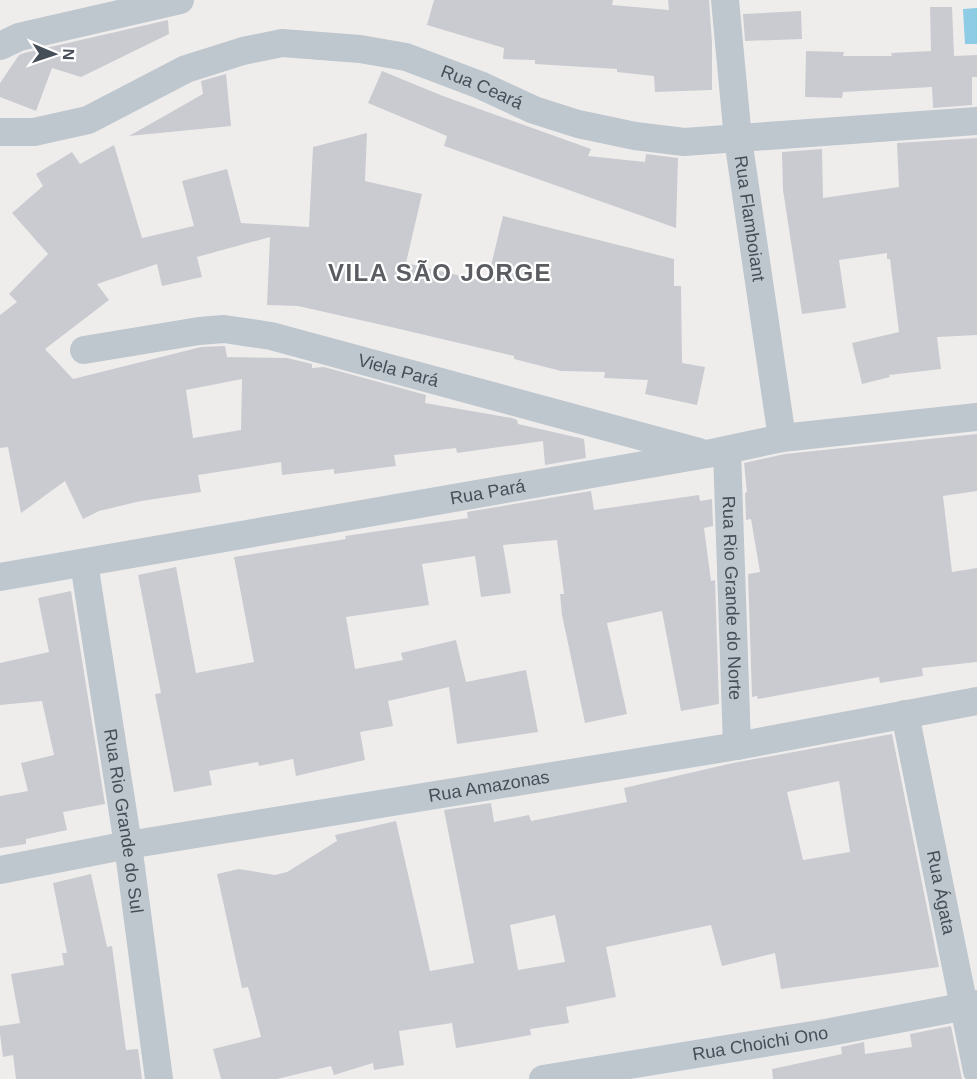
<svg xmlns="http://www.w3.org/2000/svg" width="977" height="1079" viewBox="0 0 977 1079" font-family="Arial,sans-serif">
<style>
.water{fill:#8dcce4}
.building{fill:#cacbd1;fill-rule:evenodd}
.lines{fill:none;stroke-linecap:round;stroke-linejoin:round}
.minor{stroke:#bec6ce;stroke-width:28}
.labels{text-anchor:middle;stroke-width:4.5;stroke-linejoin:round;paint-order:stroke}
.street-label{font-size:18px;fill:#464e58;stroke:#fff}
.district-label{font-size:24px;font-weight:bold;letter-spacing:1.5px;fill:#5a5c61;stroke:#fff}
</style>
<rect width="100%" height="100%" fill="#efedec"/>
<path class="water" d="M977 8V44H965L963 9Z"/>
<path class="building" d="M434 0H613L612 5 669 10 668 0H709L712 42V90L655 92 654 76 617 72V69L535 64V60L503 59 504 48 427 25Z
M930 7H952L954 56 977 55V77H972V105L933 108 932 87 843 92 842 98 805 97 806 51 844 52 843 56H892L891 53 931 51Z
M801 11 802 39 745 41 743 14Z
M168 20 169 34 81 77 52 68 36 111 0 97V83L19 55 24 53Z
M382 71 443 96 591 149 588 156 645 162 646 154 678 158 676 228 444 146 447 136 368 103Z
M226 74 231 126 129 136 203 94 201 81Z
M367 133 365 181 422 194 406 263 487 282 503 216 674 259V286H681L682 363 705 367 697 405 645 394 648 380 604 378 605 372 561 371 514 359V356L391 327 298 306 267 305 270 237 197 257 202 277 162 286 157 264 97 284 109 300 45 349 73 379 201 347 225 346 227 357 287 358 312 364V368L324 367 426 395 425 403 512 418 517 420 518 424 584 439 586 458 545 465 543 441 457 453 456 448 394 455 396 466 334 474V469L282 475 281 462 198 475 201 492 141 501 99 511 83 519 65 481 21 513 8 447 0 448V315L17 302 9 294 48 254 12 213 43 186 36 174 72 152 80 164 114 145 142 238 194 226 182 181 227 169 241 223 309 227 313 147ZM242 379 241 430 193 438 186 390Z
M977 138V335L937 337 941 369 889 375 890 377 862 384 852 343 899 332 890 259H887V253L839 260 846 308 802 314 783 190 782 152 822 149 823 198 899 187 897 143Z
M977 434V491L943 496 952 572 977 568V662L922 668 923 676 880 683 879 677 758 699 757 696 752 697 748 574 760 572 751 519 746 520 745 493 747 492 744 463 785 454Z
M591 491 594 510 699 495 700 501 712 499 713 526 704 528 711 581 715 580 719 704 681 711 662 611 607 623 627 714 585 723 562 615 560 594H564L557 540 503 545 511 593 481 597 475 556 422 564 429 605 346 617 355 669 403 660 401 653 456 640 466 682 526 670 538 732 457 744 449 687 388 701 393 726 360 732 365 760 296 776 293 759 259 766 258 762 209 771 212 785 174 792 155 694 161 693 138 575 176 567 196 673 254 662 234 557 346 539 345 536 468 518 467 512Z
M71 591 105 804 63 812 67 830 26 839V844L0 848V796L28 791 21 763 54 755 42 701 0 705V663L49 652 38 598Z
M892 734 939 967 781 989 775 953 722 966 711 925 606 947 616 997 566 1007 569 1023 530 1029 531 1035 456 1048 452 1023 399 1031 404 1065 374 1070 373 1063 334 1075 331 1066 277 1079H221L213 1049 261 1037 248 987 242 988 217 874 239 869 275 875 287 872 337 841 335 835 396 821 430 971 474 963 444 810 491 803 494 822 529 815 531 821 627 802 624 788 733 763ZM839 781 850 852 803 860 787 792ZM555 915 565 962 518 970 510 925Z
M91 874 107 947 112 946 126 1050 138 1049 142 1079H16L13 1055 3 1057 0 1034V1026L20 1023 11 974 64 965 62 953H67L53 883Z
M951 1026 962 1079H773L772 1069 842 1054 841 1047 864 1042 865 1054 912 1047 910 1034Z"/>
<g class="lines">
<g class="minor">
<path id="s1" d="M725 0 738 139 782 438"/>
<path d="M0 46 19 37 180 0"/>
<path id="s2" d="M0 132H34L88 120 186 69 243 51 282 43 360 49 406 57 480 85 534 110 578 124 635 136 684 142 977 121"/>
<path id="s3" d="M84 350 199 331 224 329 271 336 699 452"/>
<path id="s4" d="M727 451 737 746"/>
<path id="s5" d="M84 563 128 845 159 1079"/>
<path id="s6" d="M0 577 707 454 782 438 977 417"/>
<path id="s7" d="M905 714 977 1071"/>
<path id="s8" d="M0 870 128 845 737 746 977 701"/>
<path id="s9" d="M543 1079 825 1033 977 1004"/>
</g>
</g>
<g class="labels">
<g class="street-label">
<text dy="6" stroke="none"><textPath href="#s2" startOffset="506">Rua Ceará</textPath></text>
<text dy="6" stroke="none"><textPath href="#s1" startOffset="220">Rua Flamboiant</textPath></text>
<text dy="6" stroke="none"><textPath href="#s3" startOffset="321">Viela Pará</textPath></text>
<text dy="6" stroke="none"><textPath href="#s6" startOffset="495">Rua Pará</textPath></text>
<text dy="6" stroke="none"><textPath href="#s4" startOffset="147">Rua Rio Grande do Norte</textPath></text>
<text dy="6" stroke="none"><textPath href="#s8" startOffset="496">Rua Amazonas</textPath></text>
<text dy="6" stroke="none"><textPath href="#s5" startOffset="261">Rua Rio Grande do Sul</textPath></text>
<text dy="6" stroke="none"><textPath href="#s7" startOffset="182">Rua Ágata</textPath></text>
<text dy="6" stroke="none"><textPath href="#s9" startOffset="220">Rua Choichi Ono</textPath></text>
</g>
<g class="district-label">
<text x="440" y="281">VILA SÃO JORGE</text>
</g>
</g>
<g transform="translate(54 54) rotate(92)" stroke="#ffffff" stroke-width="4.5" paint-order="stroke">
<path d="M0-4.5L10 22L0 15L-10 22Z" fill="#464e58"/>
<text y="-9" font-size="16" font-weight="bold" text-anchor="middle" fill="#464e58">N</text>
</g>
</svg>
